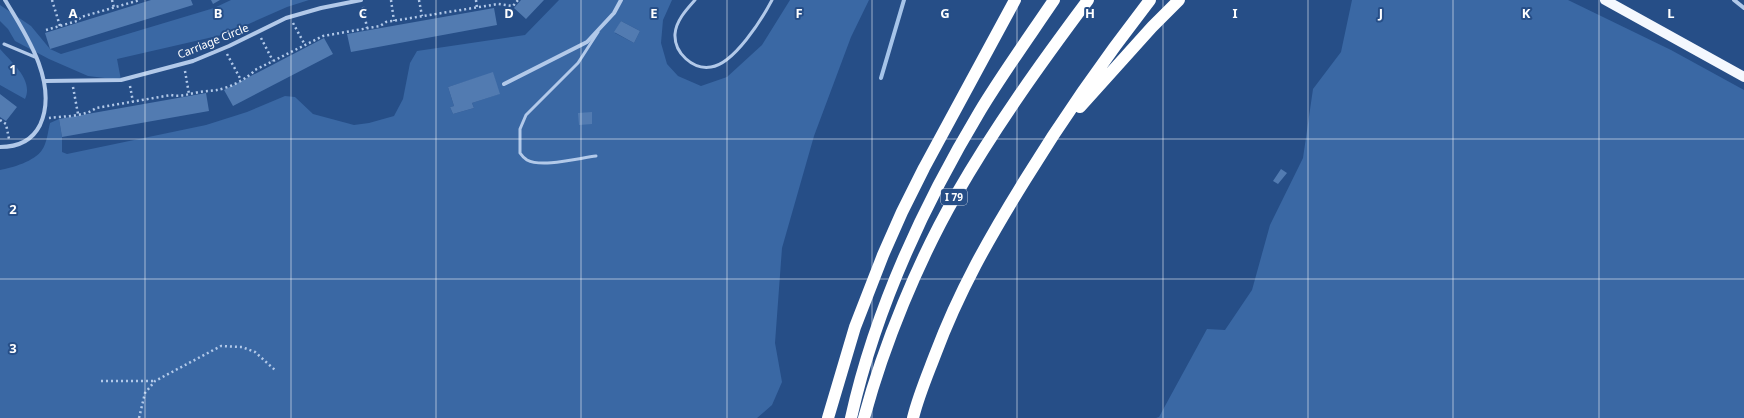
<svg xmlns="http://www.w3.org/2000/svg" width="1744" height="418" viewBox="0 0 1744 418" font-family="'Noto Sans',sans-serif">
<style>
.green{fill:#3a68a4;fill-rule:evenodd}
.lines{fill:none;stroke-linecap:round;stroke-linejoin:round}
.stream{stroke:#a6c4e9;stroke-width:4}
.building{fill:#527bb1}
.path{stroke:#b2c9e9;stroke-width:2.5;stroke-dasharray:2 3;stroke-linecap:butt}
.lane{stroke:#b2c9e9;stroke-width:3}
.street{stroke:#b2c9e9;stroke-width:4}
.primary{stroke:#f4f8fe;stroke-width:10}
.highway{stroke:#fff;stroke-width:12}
.grid{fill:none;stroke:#fff;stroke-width:1;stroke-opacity:0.55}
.labels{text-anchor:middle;stroke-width:4;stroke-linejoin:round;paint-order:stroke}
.shield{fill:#264e87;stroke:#becadb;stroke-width:1}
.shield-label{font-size:10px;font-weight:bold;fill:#fff}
.street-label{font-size:11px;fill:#fff;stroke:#264e87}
.grid-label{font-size:13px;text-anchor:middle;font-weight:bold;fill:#fff;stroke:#264e87;stroke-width:4;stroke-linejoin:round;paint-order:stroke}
</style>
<rect width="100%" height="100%" fill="#264e87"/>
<path class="green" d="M231 0H309L287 7 226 34 117 59 121 80 88 76 49 59 15 41 8 29 0 21V5L31 26 50 49 61 54 214 8Z
M559 0H672L663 20 661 43 667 64 678 76 701 86 727 77 762 45 790 0H869L851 37 814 136 782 248 775 343 782 382 772 405 757 418H0V170C12 168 35 161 42 150 47 143 48 131 50 123L59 119 62 137V152L67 154 206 125 247 112 285 96 295 97 313 114 354 125 369 123 394 116 403 99 410 63 417 51 525 35ZM621 21 640 31 634 43 615 33ZM493 73 499 94 472 103 474 108 453 114 450 107 454 106 448 87Z
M1352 0H1568L1671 50 1744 90V418H1156L1159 417 1207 329 1225 330 1252 290 1270 225 1303 158 1313 89 1341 52Z
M0 49C11 62 34 80 25 99L0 85Z"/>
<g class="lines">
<path class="stream" d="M881 78 904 0"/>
</g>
<path class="building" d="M151 0H191L193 5 50 49 45 33Z
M211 0H220L213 4Z
M521 0H544L526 19 514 8Z
M494 8 497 25 351 52 347 34Z
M621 21 640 31 634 43 614 32Z
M324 38 333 54 233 106 224 90Z
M493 72 500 94 472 103 474 108 453 114 450 107 454 106 448 87Z
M206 93 209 111 62 137 59 119Z
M0 94 17 107 6 121 0 117Z
M592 112V124L579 125 578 113Z
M1281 169 1287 173 1278 184 1273 181Z"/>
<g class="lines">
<path class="path" d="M52 0 60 26
M112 0 114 8
M391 0 394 21
M419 0 422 16
M476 0 477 8
M363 7 367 28
M293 23 305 45
M46 30 77 21 81 17 140 0
M261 38 273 61
M227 54 241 80
M185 71 189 94
M130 86 133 102
M73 87 78 114
M49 118C63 116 84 117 96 108L171 95C180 97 189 94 199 92 205 91 211 91 217 90 229 88 247 79 255 70L323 36 380 26 386 22 498 4 513 6 518 0
M0 120 6 124 9 139
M101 381H155
M139 418 145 393 155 381 221 346 242 347 255 352 275 370"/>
<path class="lane" d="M695 0C686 10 676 21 675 34 674 53 693 70 711 67 734 64 762 19 772 0
M4 44 35 57
M596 156C579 158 542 168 527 160 524 158 522 156 520 153V129L526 115 578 63 598 32"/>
<path class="street" d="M1734 0 1744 8
M45 81 121 80 193 61 229 46 286 18 321 8 361 0
M504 84 587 42 614 13 621 0
M0 147C17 147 32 141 40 125 59 84 26 34 5 0"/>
<path class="primary" d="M1605 0 1744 77"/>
<path class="highway" d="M1080 107 1152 27 1179 0
M828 418 855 327 883 255 902 212 924 168 1015 0
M851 418C875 310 923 206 980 111 1003 73 1029 37 1054 0
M864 418C884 344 918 261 956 195 995 127 1041 63 1088 0
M913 418C918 397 927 376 935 355 959 291 989 238 1025 180 1063 118 1105 58 1150 0"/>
</g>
<path class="grid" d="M145 0V418M291 0V418M436 0V418M581 0V418M727 0V418M872 0V418M1017 0V418M1163 0V418M1308 0V418M1453 0V418M1599 0V418M0 139H1744M0 279H1744"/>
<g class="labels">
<rect class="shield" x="941" y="189" width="26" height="16" rx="3"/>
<g class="shield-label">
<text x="954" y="201">I 79</text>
</g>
<g class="street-label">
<text transform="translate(213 41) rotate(-22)" y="4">Carriage Circle</text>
</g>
</g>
<g class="grid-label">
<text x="73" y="18">A</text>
<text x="218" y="18">B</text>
<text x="363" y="18">C</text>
<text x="509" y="18">D</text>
<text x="654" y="18">E</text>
<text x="799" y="18">F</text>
<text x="945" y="18">G</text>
<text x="1090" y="18">H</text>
<text x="1235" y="18">I</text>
<text x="1381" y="18">J</text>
<text x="1526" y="18">K</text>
<text x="1671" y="18">L</text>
<text x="13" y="74">1</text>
<text x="13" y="214">2</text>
<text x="13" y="353">3</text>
</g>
</svg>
